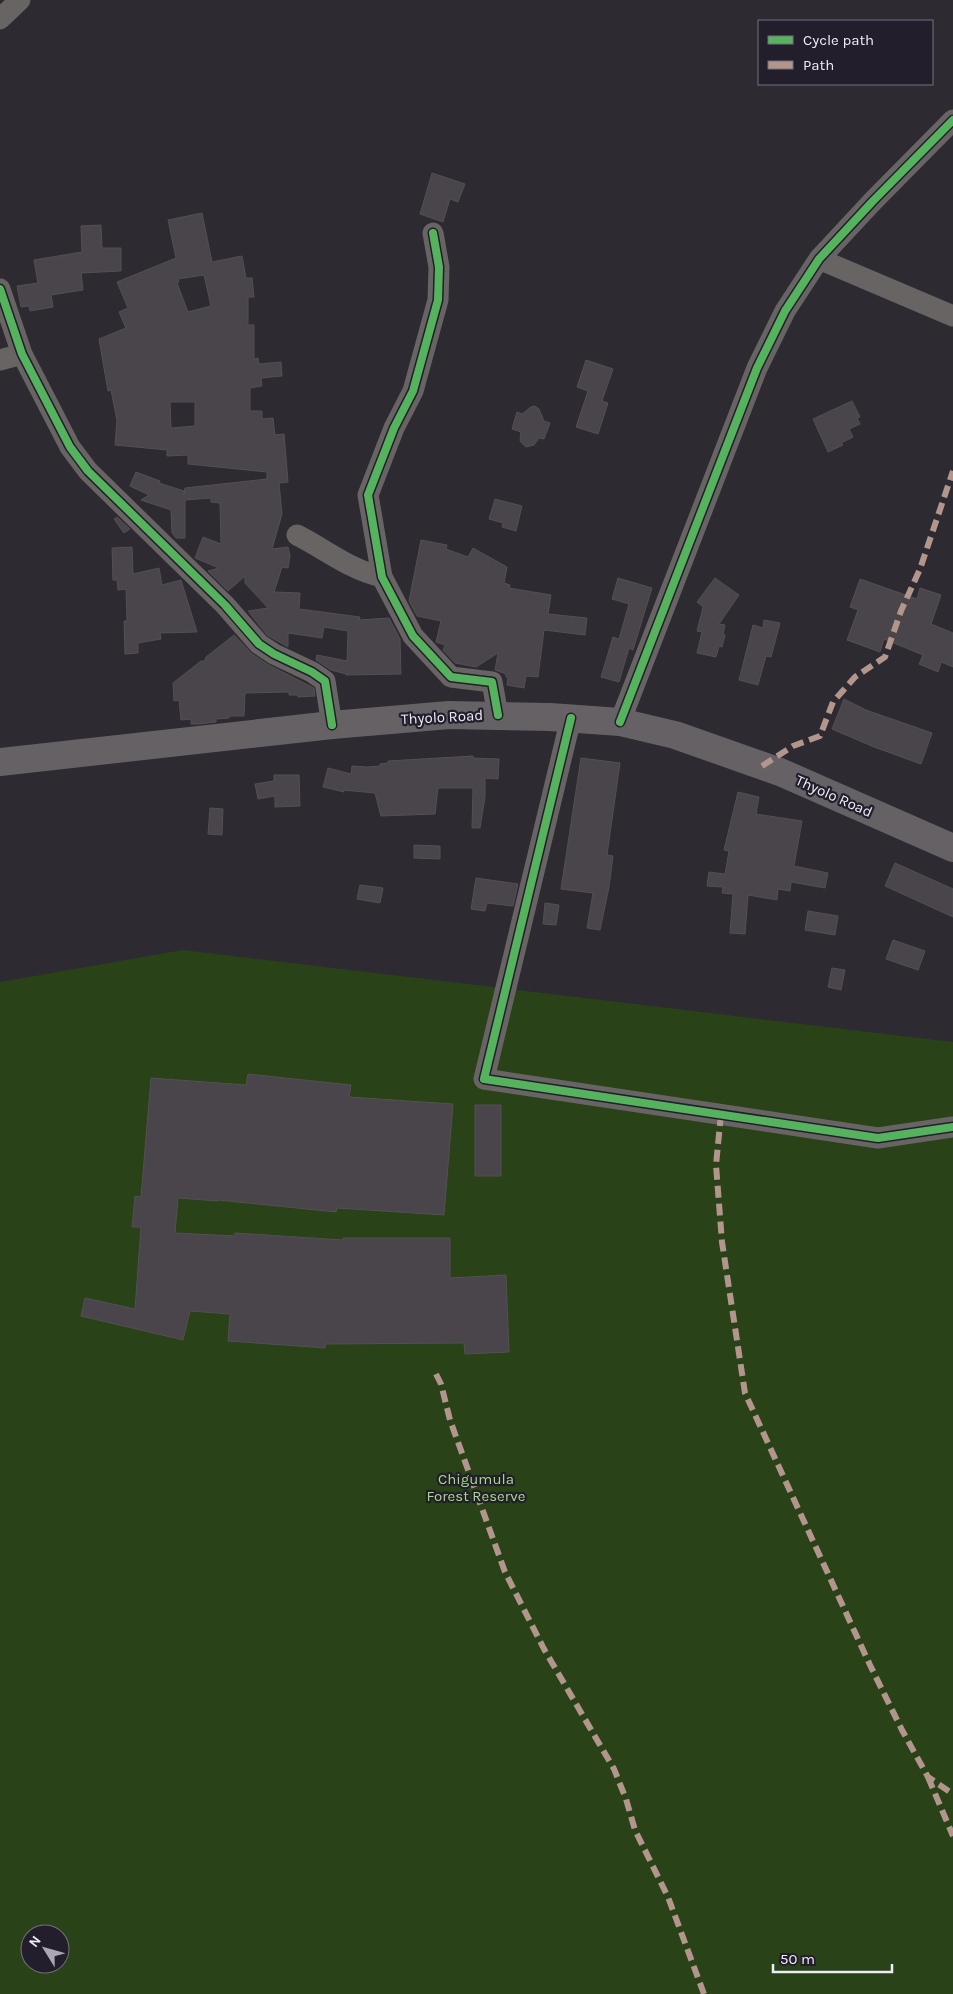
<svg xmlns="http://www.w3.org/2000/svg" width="953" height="1994" viewBox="0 0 953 1994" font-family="Karla,sans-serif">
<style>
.green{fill:#294217;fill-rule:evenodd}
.building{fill:#49454a;stroke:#544f56;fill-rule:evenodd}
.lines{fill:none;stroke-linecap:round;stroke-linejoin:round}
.minor{stroke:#686464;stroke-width:21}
.highway{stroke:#666165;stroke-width:28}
.quiet{stroke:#b2968c;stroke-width:6;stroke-dasharray:12 6;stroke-linecap:butt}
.cycleway-casing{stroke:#221e2c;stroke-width:11}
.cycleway{stroke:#56b35d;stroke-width:8}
.labels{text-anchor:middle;stroke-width:4.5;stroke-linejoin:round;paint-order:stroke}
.street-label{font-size:15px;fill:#f0ecf7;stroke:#221e2c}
.park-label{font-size:15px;fill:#a6db87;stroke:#221e2c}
</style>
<rect width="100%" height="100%" fill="#2d2a32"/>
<path class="green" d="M183 950 953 1042V1994H0V982ZM30 1934H60V1964H30Z"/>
<path class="building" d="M432 173 465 184 458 202 450 199 443 222 420 214Z
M202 213 212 262 242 256 246 278H252L254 297H248V325H254V359L258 358 259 364 281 362 282 376 261 378 262 386 250 388V411H262V419L273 418 275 435 284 434 288 482 279 483 282 514 272 549 288 547 290 556 288 568 282 567 274 592 300 593 299 609 360 617 359 620 389 618 400 639 401 674 346 675V674L331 670 316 660 317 655 347 661 348 631 324 627 322 638 288 633V647L267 635 248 611 268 608 245 583V576L228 591 208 571 219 568 195 558 203 537 221 544 220 503 211 502V498L185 500V538H176L172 533 171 510 141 500 149 495 130 486 136 472 160 481 159 483 184 491V495L185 488 267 479V472L188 464V455L167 456V450L115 445 117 420 111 390 108 391 99 339 126 328 119 312 128 308 117 282 176 258 168 220ZM204 275 211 306 188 312 177 283 179 282 178 279ZM170 402H195V426L171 428Z
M101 225 102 248H121V271L81 273 83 290 51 295 53 307 30 311 29 306 21 307 17 286 38 283 34 260 82 252 81 226Z
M586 360 613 369 602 401 608 403 598 434 576 427 588 391 577 387Z
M852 401 860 417 857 418 860 424 849 429 853 437 841 443 843 445 828 452 813 419Z
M535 406 539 409 544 421 550 423 544 439 539 438 534 445 526 447 520 441 521 432 512 429 517 412 522 414 531 407Z
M495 499 522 506 516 531 502 527 503 523 489 519Z
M117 517 130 529 124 533 114 519Z
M421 540 447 545 446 549 468 557 473 548 507 567 504 583 510 585 509 588 551 595 548 614 587 618 585 635 544 630 538 677 526 676 524 688 507 685 508 677H506V674L495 670 498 653 476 667 455 663 443 650 445 645 436 642 441 621 417 616 409 601Z
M132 547 133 574 159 568 162 585 181 580 197 632 160 633 161 639 138 643V653L125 654 124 621H127L126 589 118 590 117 580H113L112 548Z
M618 578 652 588 633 650 629 648 619 682 601 677 613 637 619 639 629 604 612 599Z
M715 578 739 595 719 624 725 625 723 634 725 635 722 647 719 646 716 657 697 653 702 632 697 631 703 607 697 602Z
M860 579 917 599 920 588 941 595 931 624 953 633V667L941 662 938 672 919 664 923 655 884 639 880 652 847 640 858 610 850 607Z
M764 620 780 623 771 657 766 656 758 685 739 680 753 625 763 628Z
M234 635 252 654 269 665 314 688 315 696 298 697V695H289V692L245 693 244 716H229V718L216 719V722L199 724H191V719L181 720 179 700 174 701 173 683 201 661H205L206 657Z
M844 699 866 710 932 733 921 764 874 747 832 729Z
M473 756V758L499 759 498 779 485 778V797L480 828H472L473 788H438L435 814 381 816 375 793 343 790 344 792 323 787 328 768 351 774 352 766 367 767 380 766V764L388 763V761Z
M581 758 620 763 607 855 613 856 609 887 600 930 587 928 593 893 561 889Z
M274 775H299L300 806 275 807V796L258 799 255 784 274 781Z
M738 792 759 797 756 814 802 821 794 866 828 873 825 888 791 882 790 891 778 889 777 900 748 895 745 934 730 933 733 894 722 893 723 887 707 886 709 872 725 874 729 851 724 850Z
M210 808 223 809 222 835 208 834Z
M414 845 440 846V859L414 858Z
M895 863 953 889V917L885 886Z
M476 878 518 884 513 906 487 903 485 911 471 909Z
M360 885 383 888 380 903 357 899Z
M545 903 559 905 556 925 543 924Z
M808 911 838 916 835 935 805 930Z
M893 940 925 951 918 970 886 959Z
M832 968 845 970 841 990 828 987Z
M248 1074 351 1085 349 1097 453 1104 444 1215 337 1208 336 1212 218 1200V1201L178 1198 175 1233 235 1236V1233L343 1240V1238H450V1278L506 1275 509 1352 465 1354 464 1343 325 1344V1348L228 1341 230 1314 190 1311 183 1340 81 1316 85 1298 135 1309 141 1227H132L135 1196 141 1197 151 1078 246 1085Z
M475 1105H501V1176H475Z"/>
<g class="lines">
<path class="minor" d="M0 19 20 0
M433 233 439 267 438 300 413 391 394 428 368 495 382 577 413 636 451 677 492 682 498 715
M819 259 953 316
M0 289 22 354 70 447 88 471 225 605 259 644 274 654 312 672 325 681 332 725
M0 360 22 354
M297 535C325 549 350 570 382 577
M571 718 484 1079 878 1138 953 1127
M620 722 757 368 785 311 819 259 873 201 953 120"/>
<path class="highway" d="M0 762 332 725 449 715 550 717 620 722 675 735 780 772 953 848"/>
<path class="quiet" d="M762 766 793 746 820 736 833 702 855 677 885 657 901 611 920 569 953 471
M721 1114 716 1165 722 1242 745 1393 870 1665 902 1730 928 1777 953 1794
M436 1374 441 1384 450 1420 505 1572 544 1649 614 1769 626 1799 635 1830 668 1897 704 1994
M928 1777 953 1836"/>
<g class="cycleway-casing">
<path id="cycleway" d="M433 233 439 267 438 300 413 391 394 428 368 495 382 577 413 636 451 677 492 682 498 715
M0 289 22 354 70 447 88 471 225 605 259 644 274 654 312 672 325 681 332 725
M571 718 484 1079 878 1138 953 1127
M620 722 757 368 785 311 819 259 873 201 953 120"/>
</g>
<use href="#cycleway" class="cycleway"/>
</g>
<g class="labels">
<g class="street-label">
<text transform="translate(442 717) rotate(-3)" y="5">Thyolo Road</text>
<text transform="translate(834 796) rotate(24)" y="5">Thyolo Road</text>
</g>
<g class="park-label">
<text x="476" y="1484">Chigumula<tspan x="476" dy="17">Forest Reserve</tspan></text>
</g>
</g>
<rect x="758" y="20" width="175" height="65" fill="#221e2c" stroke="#74707d"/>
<rect x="768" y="36" width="25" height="8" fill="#56b35d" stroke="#74707d"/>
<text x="803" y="45" font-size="15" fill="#f0ecf7">Cycle path</text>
<rect x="768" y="61" width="25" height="8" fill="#b2968c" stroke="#74707d"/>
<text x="803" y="70" font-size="15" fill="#f0ecf7">Path</text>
<g transform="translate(45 1949) rotate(307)"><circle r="24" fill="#221e2c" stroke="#74707d"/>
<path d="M0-4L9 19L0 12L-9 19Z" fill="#aca8b2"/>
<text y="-8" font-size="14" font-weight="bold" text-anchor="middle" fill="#f0ecf7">N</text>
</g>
<path d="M773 1964v8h119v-8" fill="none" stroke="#f0ecf7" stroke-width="2.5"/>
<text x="780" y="1964" font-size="15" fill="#f0ecf7" stroke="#221e2c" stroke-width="4" paint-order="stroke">50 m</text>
</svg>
